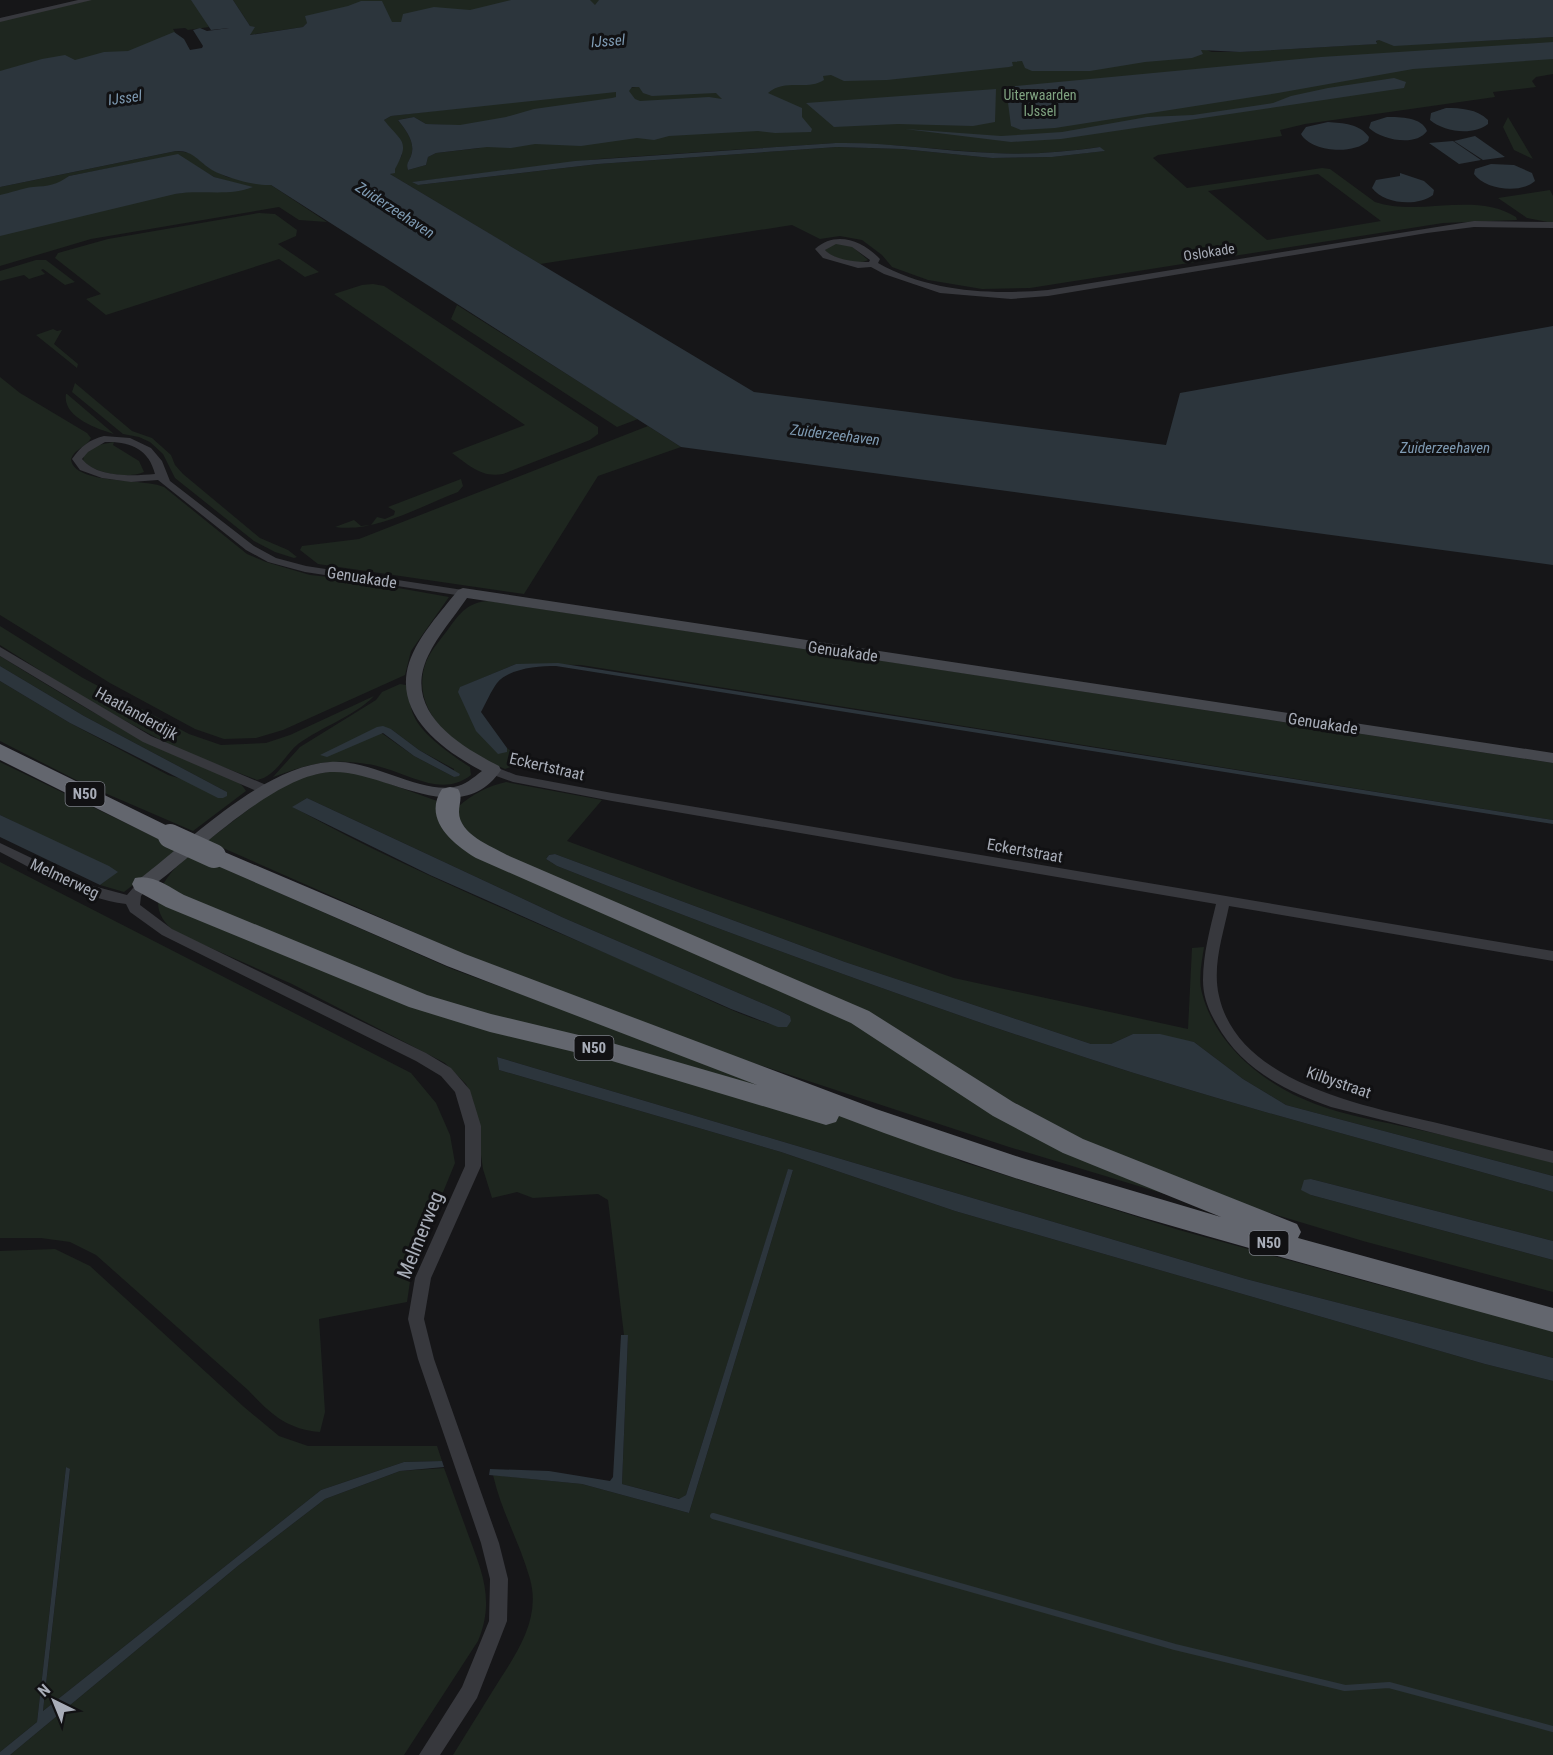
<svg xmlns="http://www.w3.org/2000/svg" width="1553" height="1755" viewBox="0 0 1553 1755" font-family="'Roboto Condensed',sans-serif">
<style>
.green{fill:#1e261f;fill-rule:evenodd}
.water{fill:#2c353c;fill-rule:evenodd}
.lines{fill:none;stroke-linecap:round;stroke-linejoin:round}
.stream{stroke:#2c353c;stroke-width:6}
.street{fill:#37383d;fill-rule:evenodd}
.secondary{fill:#45474d;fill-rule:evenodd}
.highway{fill:#63666e;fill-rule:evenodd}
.highway-bridge{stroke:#63666e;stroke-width:24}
.labels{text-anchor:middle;stroke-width:6;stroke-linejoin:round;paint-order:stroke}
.far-park-label{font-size:14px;fill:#7fa381;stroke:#111113}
.far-street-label{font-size:14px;fill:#a8adb8;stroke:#111113}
.far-water-label{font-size:15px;font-style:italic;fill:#7f9bb3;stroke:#111113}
.shield{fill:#111113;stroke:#7b7e86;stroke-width:1.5}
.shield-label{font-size:15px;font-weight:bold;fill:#a8adb8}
.street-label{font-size:16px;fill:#a8adb8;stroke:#111113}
.near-street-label{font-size:20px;fill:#a8adb8;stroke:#111113}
</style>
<rect width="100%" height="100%" fill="#161618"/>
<path class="green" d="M90 0H193L209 27 188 30 185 28 173 29 187 52 0 84V21Z
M233 0H666L399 24 307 23 303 27 249 35 250 26Z
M1553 37V74L1536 77 1532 81 1536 87 1493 92 1495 97 1305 124 1280 130 1282 136 1158 155 1153 158 1187 188 1322 168 1330 169 1375 202C1420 217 1475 191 1516 217L1517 220 1443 223 1030 288 982 289 928 280 892 267 882 255 862 240 840 236 820 239 792 225 540 264 390 174 395 172 394 169 402 155 384 120 391 116 636 87 826 72 1204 49 1212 52H1240L1374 44 1379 39 1399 45ZM414 117 426 124 449 125 480 148 436 153 428 157 426 165 408 170C406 163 409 162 411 156 416 143 406 130 398 120ZM836 143C889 143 940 150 993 153 1029 155 1064 152 1100 147L1104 151 1052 157 992 158 902 149 837 147 598 164 418 185 413 182 599 159ZM1318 174 1381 221 1267 240 1208 191Z
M1508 117 1533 159 1514 150 1503 127Z
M176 151 192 153 209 168 227 177 271 185 327 222 299 220 279 207 91 239 0 266V187ZM177 155 214 177 234 183 218 192 192 191 175 194 43 188 59 184 69 176Z
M1550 190 1553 196V223L1527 218 1498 198Z
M259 213 275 214 297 230 296 236 278 244 319 272 305 277 279 259 106 315 86 299 101 294 55 258 58 253 108 239Z
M833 243 849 244 868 260C858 266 832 259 825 250Z
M36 260H46L75 282 65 285 43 269 41 270 45 274 29 279 24 275 0 281V271Z
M373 284 384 286 598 427V434L590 440 503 474C481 478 469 465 452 453L525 425 334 294 362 285Z
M457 305 638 419 617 427 451 319Z
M53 329 57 331 62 330 54 344 78 364 77 368 36 335Z
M0 377 20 393 87 433 91 438C87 447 75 448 71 459 73 485 144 478 164 487L247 554 266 562 310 575 348 579 449 597 411 651 405 675 283 730 256 738 224 739 195 729 110 683 0 615Z
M75 383 132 431 152 438 171 455 175 465 183 474 260 538 288 550 297 557 294 558 275 552 254 541 175 478 163 454 150 442 139 437 123 434 72 392Z
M66 394H67L114 434C97 429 62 417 66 394Z
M648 426 681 447 598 476 524 594 318 564 300 550 302 546 359 539Z
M114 442 113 445 139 461 144 472C127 479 96 474 83 461L84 454 98 445Z
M461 479 463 486 458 492C421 506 375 533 335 527L354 520 361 526 371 525 377 517 385 519 394 515 395 511 388 507Z
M489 601 1553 763V820L581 665 516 664 461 687 507 752V748L524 762 505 769C463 752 407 715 426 662 431 650 441 639 449 628 460 613 468 602 489 601Z
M0 626 83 678 189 734 221 745 266 743 290 735 374 696C355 716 321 727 298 744 285 755 275 777 257 780L181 751 85 699 0 645Z
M0 656C60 693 121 731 186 759 203 766 237 774 246 791L193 831 84 784 0 741V681L70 723 168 775 227 792 84 716 0 666Z
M400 684 406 685C410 694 409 706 414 716 421 734 454 757 470 767L471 775C443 797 413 776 384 768 373 764 360 763 348 762 320 760 298 768 273 777L300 747 376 700 382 692ZM391 729 419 750 454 769V777L414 756 380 732Z
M0 762 179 849 124 892 100 885 117 872 0 815Z
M332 771 362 774 440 802 446 830 850 1015 1211 1208 1009 1147 726 1054 470 957 207 841 274 790 297 778ZM307 798 564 918 778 1010 790 1016 787 1026C762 1028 692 991 665 979 541 924 412 873 293 807Z
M506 782 602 800 567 841 697 889 954 978 1188 1029 1192 948 1204 947C1202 961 1198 979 1202 993 1214 1041 1258 1079 1301 1098 1338 1115 1381 1121 1420 1130 1464 1140 1509 1150 1553 1160V1176L1286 1105 1243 1079 1194 1042 1133 1034 1111 1044H1091L845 962 555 854 549 855 546 859 557 866C732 935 908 1000 1087 1058 1241 1108 1397 1148 1553 1192V1241L1311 1179V1195L1553 1260V1292L1363 1241 1220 1198 1030 1118 869 1014 822 991 492 853 458 824V807C472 794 488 786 506 782Z
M191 854 452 969 879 1125 963 1162 1179 1230 1383 1286 1553 1329V1358L1246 1279 497 1057 499 1070 781 1152 955 1211 1485 1364 1553 1381V1755H453C466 1734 479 1713 492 1692 513 1658 542 1622 530 1579 520 1543 501 1511 493 1475L582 1484 689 1513 793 1170H788L686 1495 680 1499 622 1484 628 1336 624 1335 608 1200 598 1194 533 1198 517 1192 492 1198 483 1169 473 1100 466 1084 445 1063 292 984 177 933C140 907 164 875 191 854Z
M0 862 411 1073 436 1103 450 1135 455 1163 412 1268 407 1302 319 1319 325 1412 320 1432C286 1429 271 1414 248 1390L96 1255 70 1242 41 1238H0Z
M55 1249 90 1266 244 1407 279 1436 308 1446H437L442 1461 404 1462 321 1490 43 1711 70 1470 66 1467 37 1722 0 1752V1251Z
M444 1468C452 1490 460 1512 468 1534 482 1572 495 1600 478 1641L404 1755H10L239 1565 325 1499 400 1471Z"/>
<path class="water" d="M191 0H233L250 26 255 27 250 35 303 27 307 23 305 16 348 6 361 1H382L392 22H401L403 14 434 7 470 10 511 0H590L595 5 599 0H1553V37L1394 46 1379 40 1376 41 1377 44 1240 52 1201 50 1203 54 1192 58 1145 62 1090 71H1032L1025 68 1022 61 1012 62 1013 66 1009 67 887 80 844 81 831 75 823 76 824 80C807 91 785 78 768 93L802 108V117L812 129 811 132 775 133 758 131 669 136 654 140 637 138 581 146 535 144 511 148 487 147 436 153 428 157 426 165 408 170C406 164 408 163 411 156 416 143 406 130 398 120L414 117 426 124 460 125 506 117 534 109 612 98 616 97V92L391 116 384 120C401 142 411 140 395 169V173L390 174 754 392 1166 445 1180 393 1553 326V565L681 447 271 185C256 186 226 178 212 170 199 162 193 150 176 151L0 187V71L42 59 65 55 75 60 104 52 128 51 174 32 184 39 190 50 202 48 203 46 193 30 200 28 207 31 229 28 211 30ZM632 87H639L643 93 652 96 716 93 722 99 709 97 640 101 635 99 629 91Z
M1553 42V59L1413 69 1278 93 1055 128 1021 130 1011 126 1006 87 1321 57Z
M1394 78 1406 82 1404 88 1061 139 1011 142 905 129 1001 136 1062 132 1147 117 1193 115 1273 103 1291 96 1328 88Z
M996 89 995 122 973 126 898 124 834 127 806 103Z
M1446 108C1461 108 1477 109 1488 120V124C1473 136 1444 132 1430 120L1431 113Z
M1387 117C1400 117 1422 117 1427 131 1416 147 1382 140 1369 128L1371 122Z
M1328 122C1343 123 1360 124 1369 137L1368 141C1353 155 1311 152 1301 134L1306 127Z
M1475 136 1505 157 1483 160 1454 141Z
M1453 141 1481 160 1459 164 1429 143Z
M836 143C889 142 940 151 993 153 1029 155 1065 152 1100 147L1105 151 1052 157 992 158 902 149 837 147 598 164 418 185 412 182 575 161Z
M178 154 214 177 253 187C228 197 201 189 175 194L0 236V195C11 193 22 188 33 187 49 186 56 185 69 176Z
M1491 164 1514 165 1532 173 1535 181C1521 194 1485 190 1474 174L1475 169Z
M1400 173 1424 181 1434 190 1433 195C1417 207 1384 204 1372 188L1376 180 1400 176Z
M558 663 1553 820V824L556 666C538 666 510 668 497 683 491 691 486 703 481 712L507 748V752L498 754 476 731 458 692 460 687 516 664Z
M0 666 84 716 227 792V796L223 798H218L70 723 0 681Z
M383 726 391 729 419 750 460 774 459 776 454 777 414 756 383 733 327 757 320 755 377 727Z
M307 798 564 918 778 1010 790 1016 791 1021 787 1027H778L731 1009 430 875 292 807Z
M0 815 109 866 118 872 100 885 0 837Z
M555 854 845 962 1091 1044H1111L1133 1034H1160L1194 1042 1243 1079 1286 1105 1553 1176V1192C1397 1148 1241 1108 1087 1058 908 1000 732 935 557 866L546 859 549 855Z
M497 1057 1246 1279 1553 1358V1381L1485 1364 955 1211 781 1152 499 1070Z
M788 1169 793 1170 689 1513 582 1484 489 1475 490 1469 549 1471 610 1481 613 1477 621 1335H628L622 1484 679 1499 686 1495Z
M1311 1179 1553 1241V1260L1311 1195 1301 1190 1304 1180Z
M442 1461 444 1467 400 1471 325 1499 239 1565 10 1755H0V1752L37 1722 66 1467 70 1469 43 1711 321 1490 404 1462Z"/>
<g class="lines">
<path class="stream" d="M713 1516 1175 1647 1345 1688 1389 1685 1553 1729"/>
<path class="street" d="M78 0H92L0 22V18Z
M1474 221 1553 222V228L1474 227 1427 233 1048 296 1011 299 940 293 884 274 871 267 858 268 823 258 815 249C836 230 863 241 880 259L878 263C929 292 991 295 1048 290ZM836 244 852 247 870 260 869 262C856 262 834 260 825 250Z
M104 436 130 438 151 448 162 461 170 481 254 546 276 558 306 566 463 590 469 593 463 596 305 572 268 562 246 550 158 480 131 482 102 478 80 470 72 459C81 446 89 440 104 436ZM105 442C130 441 149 449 155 474 133 476 97 478 82 459L88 452Z
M0 647 151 736 271 787 272 790 271 793H261L143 742 0 656Z
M493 766 516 775 612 793 1553 951V961L1229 906C1223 935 1212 966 1219 996 1238 1082 1361 1105 1433 1122 1473 1132 1513 1141 1553 1151V1163L1331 1107C1284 1090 1241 1069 1216 1023 1208 1009 1203 996 1203 980 1203 954 1210 929 1216 904L612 801 513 782 488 773 487 770 488 767Z
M0 843 86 884 127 895 139 881H149L151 884 141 896 140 905 172 929 426 1053 451 1068 470 1090 481 1126V1166L431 1278 424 1319 434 1359 499 1543 508 1579 507 1621 477 1698 440 1755H419L462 1687 489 1621 490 1579 481 1543 418 1359 408 1319 415 1278 465 1166V1126L455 1092 441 1076 416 1061 162 935 130 912 126 904C80 898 41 873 0 852Z"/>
<path class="secondary" d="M463 588 1553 753V763L467 598C454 617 438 635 428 656 402 711 458 745 499 766L501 770C459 832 385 769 330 772 273 776 196 854 150 888H138L135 884 138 880C190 841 263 766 330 762 372 759 417 793 454 787 465 785 473 778 482 771 442 750 393 714 409 663 418 636 441 612 458 590Z"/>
<path class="highway" d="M0 744 178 831 182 836 178 841 170 844 162 841 0 760Z
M450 787 458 789C463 797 459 803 459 812 459 834 491 846 507 855L869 1011 1013 1102 1083 1139 1297 1224 1301 1232 1298 1238 1553 1308V1332C1314 1265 1071 1205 839 1116L836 1122 826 1125 612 1061 490 1032 409 1007 166 907 135 890 132 884 135 878C153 874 169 887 184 895L427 995 491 1014 612 1043 757 1085 447 966 206 861 202 856 206 851 214 848 222 851 465 954 876 1109 1022 1158 1221 1217 1063 1153 993 1116 851 1023 476 858C453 844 422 819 442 789Z"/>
<path class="highway-bridge" d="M170 836 214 856"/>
</g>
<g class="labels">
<g class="far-park-label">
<text x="1040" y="100">Uiterwaarden<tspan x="1040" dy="16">IJssel</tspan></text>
</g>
<g class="far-street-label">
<text transform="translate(1209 252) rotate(-9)" y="5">Oslokade</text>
</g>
<g class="far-water-label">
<text transform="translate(608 41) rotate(-4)" y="5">IJssel</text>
<text transform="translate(125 98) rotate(-8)" y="5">IJssel</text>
<text transform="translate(395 210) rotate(33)" y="5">Zuiderzeehaven</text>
<text transform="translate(835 435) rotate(7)" y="5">Zuiderzeehaven</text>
<text x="1445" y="453">Zuiderzeehaven</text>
</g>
<g class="shield">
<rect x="65.5" y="782" width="39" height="24" rx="4.5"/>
<rect x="574.5" y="1036" width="39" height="24" rx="4.5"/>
<rect x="1249.5" y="1231" width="39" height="24" rx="4.5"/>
</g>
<g class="shield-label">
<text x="85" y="799">N50</text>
<text x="594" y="1053">N50</text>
<text x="1269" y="1248">N50</text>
</g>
<g class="street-label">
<text transform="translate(362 577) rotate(9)" y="6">Genuakade</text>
<text transform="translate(843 651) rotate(8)" y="6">Genuakade</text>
<text transform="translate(137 713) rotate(29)" y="6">Haatlanderdijk</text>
<text transform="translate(1323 723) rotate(9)" y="6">Genuakade</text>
<text transform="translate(547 766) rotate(13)" y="6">Eckertstraat</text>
<text transform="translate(1025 850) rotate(10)" y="6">Eckertstraat</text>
<text transform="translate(65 878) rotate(25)" y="6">Melmerweg</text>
<text transform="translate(1339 1082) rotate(19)" y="6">Kilbystraat</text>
</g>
<g class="near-street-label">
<text transform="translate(420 1235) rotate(-68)" y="7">Melmerweg</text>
</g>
</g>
<g transform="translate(54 1701) rotate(317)" stroke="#111113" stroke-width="4.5" paint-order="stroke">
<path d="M0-4.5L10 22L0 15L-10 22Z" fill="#a8adb8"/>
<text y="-9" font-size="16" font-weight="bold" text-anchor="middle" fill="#a8adb8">N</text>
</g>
</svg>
